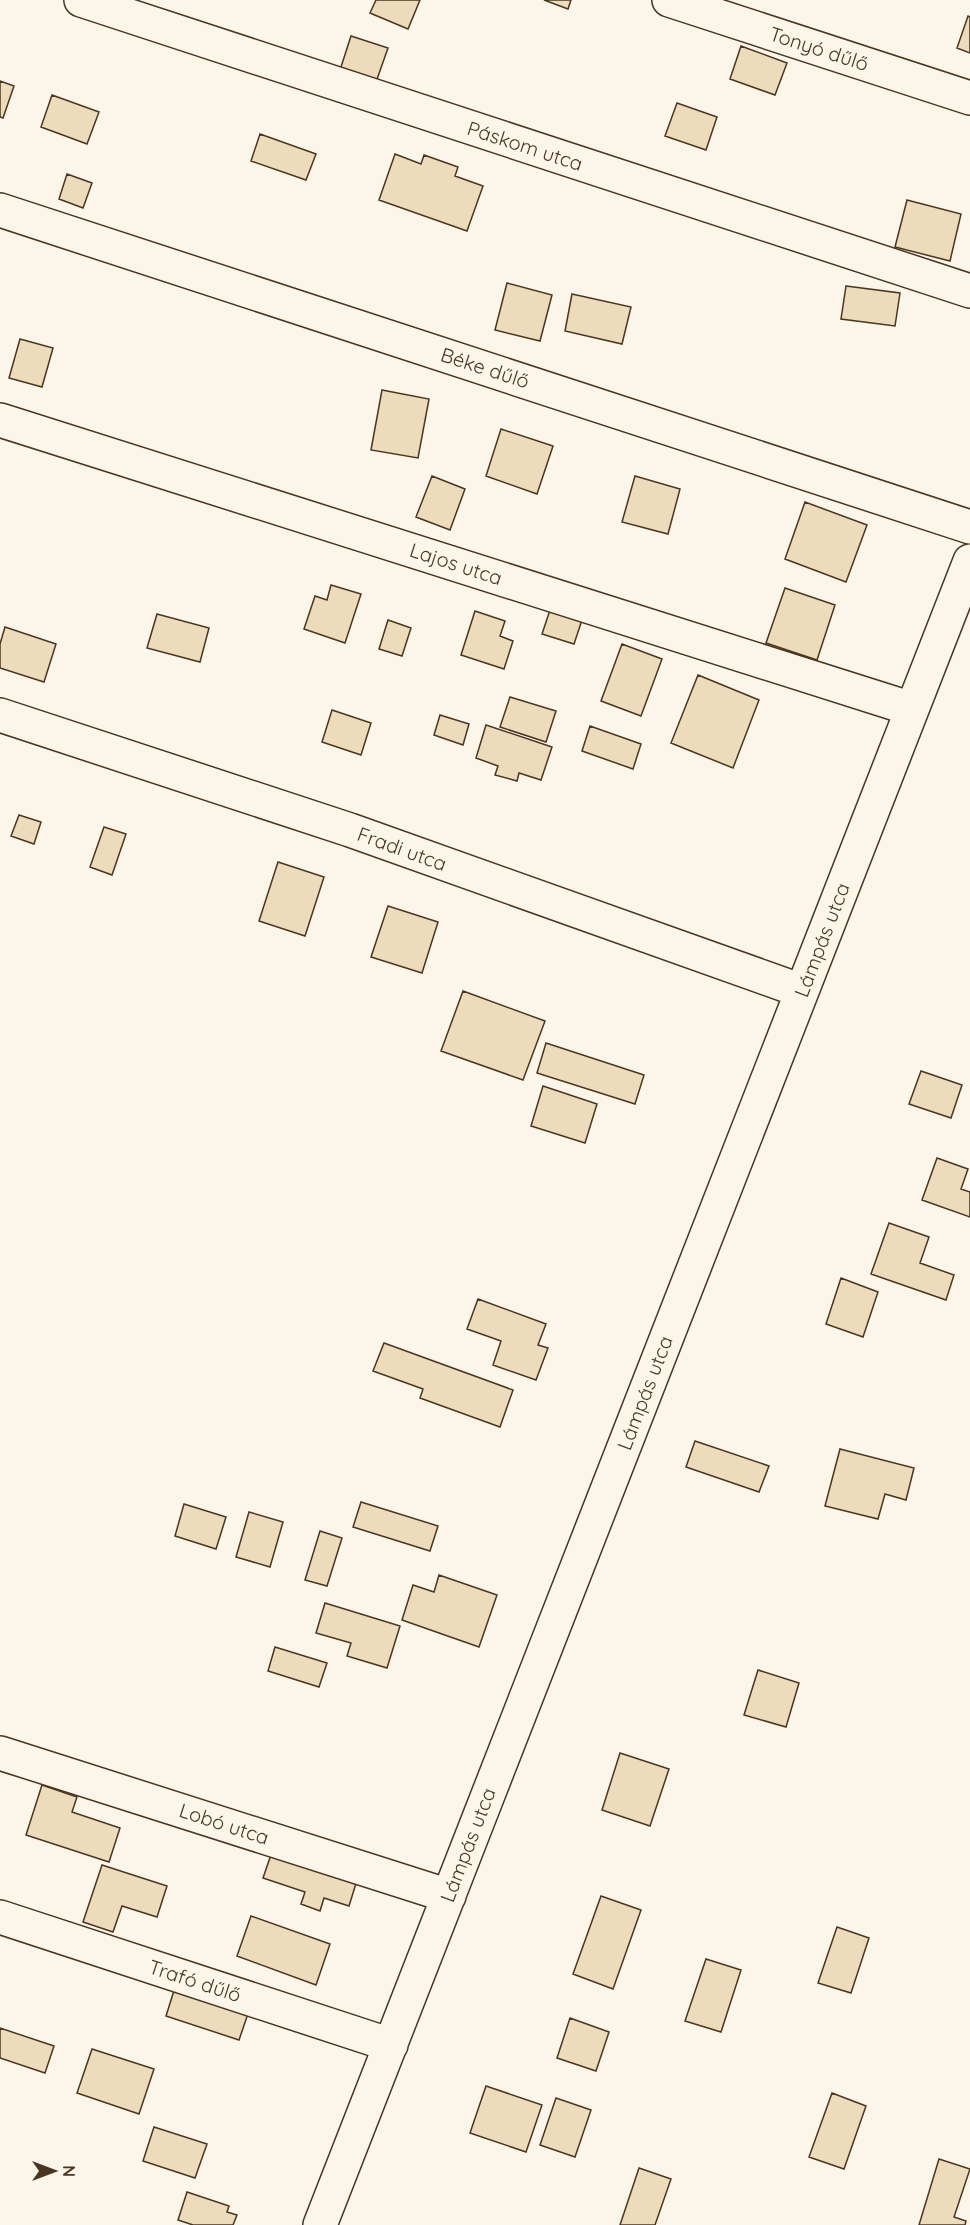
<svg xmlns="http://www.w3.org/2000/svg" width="970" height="2225" viewBox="0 0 970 2225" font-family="Quicksand,sans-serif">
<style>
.building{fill:#ecdcbc;stroke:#4a3520;stroke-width:1.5}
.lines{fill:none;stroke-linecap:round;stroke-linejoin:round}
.minor-casing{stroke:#4a3520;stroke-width:36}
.minor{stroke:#fbf6e9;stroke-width:33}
.labels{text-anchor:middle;stroke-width:4.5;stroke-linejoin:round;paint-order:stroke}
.street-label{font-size:20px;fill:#4a3520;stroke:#fbf6e9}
</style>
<rect width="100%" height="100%" fill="#fbf6e9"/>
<path class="building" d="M376 0H420L408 29 370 13Z
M544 0H571L568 9Z
M968 16 970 17V53L957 48Z
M351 36 388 48 376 82 340 70Z
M741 46 787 63 775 95 730 79Z
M0 81 14 86 3 118 0 117Z
M52 95 99 112 87 144 41 127Z
M677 103 717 117 706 150 665 136Z
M260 134 316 154 306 180 251 161Z
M395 154 421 164 424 155 458 167 455 176 483 186 467 231 379 200Z
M67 174 92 183 83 208 59 199Z
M907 200 961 214 950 261 895 247Z
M507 283 552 295 540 341 495 330Z
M846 286 900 293 895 326 841 319Z
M572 294 631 307 622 344 565 331Z
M20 339 53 348 42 387 9 378Z
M382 390 429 399 418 458 371 450Z
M501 429 553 446 537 494 486 476Z
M432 476 465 489 450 530 416 517Z
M635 476 680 489 668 534 622 522Z
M805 502 867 525 846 582 785 559Z
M331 585 361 594 345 643 304 629 315 596 327 600Z
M785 588 835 605 817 660 766 643Z
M551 607 583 617 574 644 542 634Z
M475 611 505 621 500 636 513 641 504 669 461 655Z
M157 614 209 628 200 662 147 648Z
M388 620 411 628 402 656 379 649Z
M5 627 56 644 44 682 0 668V644Z
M622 644 662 659 641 716 601 701Z
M698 675 759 700 733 768 671 743Z
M510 697 556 711 546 742 500 727Z
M332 710 371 723 361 755 322 742Z
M440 715 469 724 463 745 434 735Z
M486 725 552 747 541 780 519 773 517 781 495 775 498 766 476 758Z
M590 726 641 744 633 769 582 751Z
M19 815 41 822 34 844 11 836Z
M104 827 126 834 112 875 90 867Z
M278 862 324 877 305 936 259 921Z
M388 906 438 922 422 973 371 957Z
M463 991 545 1021 523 1080 441 1051Z
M546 1043 644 1075 635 1104 537 1073Z
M921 1071 962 1085 951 1118 909 1104Z
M543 1086 597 1104 585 1143 531 1126Z
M937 1158 968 1169 961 1189 970 1192V1217L922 1200Z
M889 1223 929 1237 920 1263 954 1275 946 1300 871 1274Z
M841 1278 878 1292 863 1337 826 1324Z
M478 1299 546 1324 538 1345 548 1348 536 1380 493 1365 501 1341 467 1329Z
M384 1343 513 1390 500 1427 420 1398 423 1389 373 1371Z
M695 1441 769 1466 759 1492 686 1467Z
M840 1449 914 1468 906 1500 885 1494 878 1519 825 1506Z
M361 1502 438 1526 430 1551 353 1527Z
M184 1504 226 1517 216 1549 175 1536Z
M249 1512 283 1522 270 1567 236 1557Z
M320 1531 342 1538 327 1586 305 1580Z
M439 1575 497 1595 479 1647 402 1620 413 1585 434 1592Z
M325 1603 400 1626 387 1668 347 1656 351 1643 316 1633Z
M275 1647 327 1663 319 1687 268 1671Z
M758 1670 799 1683 786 1727 744 1715Z
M620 1753 669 1769 650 1826 602 1810Z
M42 1785 77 1797 72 1812 120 1828 109 1862 26 1835Z
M273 1849 358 1877 349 1906 324 1898 320 1911 301 1904 305 1892 263 1878Z
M102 1865 167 1886 157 1917 122 1906 113 1932 83 1922Z
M601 1896 641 1910 613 1989 573 1974Z
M251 1916 330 1944 316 1985 237 1956Z
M837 1927 869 1938 851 1993 818 1983Z
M706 1959 741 1970 721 2032 685 2021Z
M177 1981 251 2005 239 2040 166 2016Z
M570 2018 609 2032 596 2071 557 2058Z
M0 2028 54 2046 45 2073 0 2058Z
M92 2049 154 2069 139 2114 77 2093Z
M486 2086 542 2105 526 2152 470 2133Z
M832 2093 866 2106 844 2169 809 2157Z
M556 2098 591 2110 575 2157 540 2145Z
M154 2127 207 2144 195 2178 143 2161Z
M939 2159 970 2169 954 2217 966 2221 965 2225H919Z
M639 2168 671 2179 655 2225H620Z
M187 2192 229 2206 227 2212 237 2215 233 2225H193L178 2220Z"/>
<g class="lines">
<g class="minor-casing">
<path id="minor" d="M81 0 970 291
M669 0 970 98
M0 210 970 527
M0 420 912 709
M0 715 350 830 802 991
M0 1753 449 1896
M0 1917 391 2045
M320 2225 970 561"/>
</g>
<use href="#minor" class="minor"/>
</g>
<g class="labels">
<g class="street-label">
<text transform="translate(819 49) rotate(18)" y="7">Tonyó dűlő</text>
<text transform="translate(525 146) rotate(18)" y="7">Páskom utca</text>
<text transform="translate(485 368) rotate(18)" y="7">Béke dűlő</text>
<text transform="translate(456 564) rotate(18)" y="7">Lajos utca</text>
<text transform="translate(402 849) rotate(20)" y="7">Fradi utca</text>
<text transform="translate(822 940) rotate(-69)" y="7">Lámpás utca</text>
<text transform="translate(645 1393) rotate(-69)" y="7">Lámpás utca</text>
<text transform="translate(224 1824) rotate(18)" y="7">Lobó utca</text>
<text transform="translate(468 1845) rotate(-69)" y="7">Lámpás utca</text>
<text transform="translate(195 1981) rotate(18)" y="7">Trafó dűlő</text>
</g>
</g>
<g transform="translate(54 2171) rotate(90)" stroke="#fbf6e9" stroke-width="4.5" paint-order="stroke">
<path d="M0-4.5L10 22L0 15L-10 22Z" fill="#4a3520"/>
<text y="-9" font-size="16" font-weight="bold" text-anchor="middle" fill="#4a3520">N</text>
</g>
</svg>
